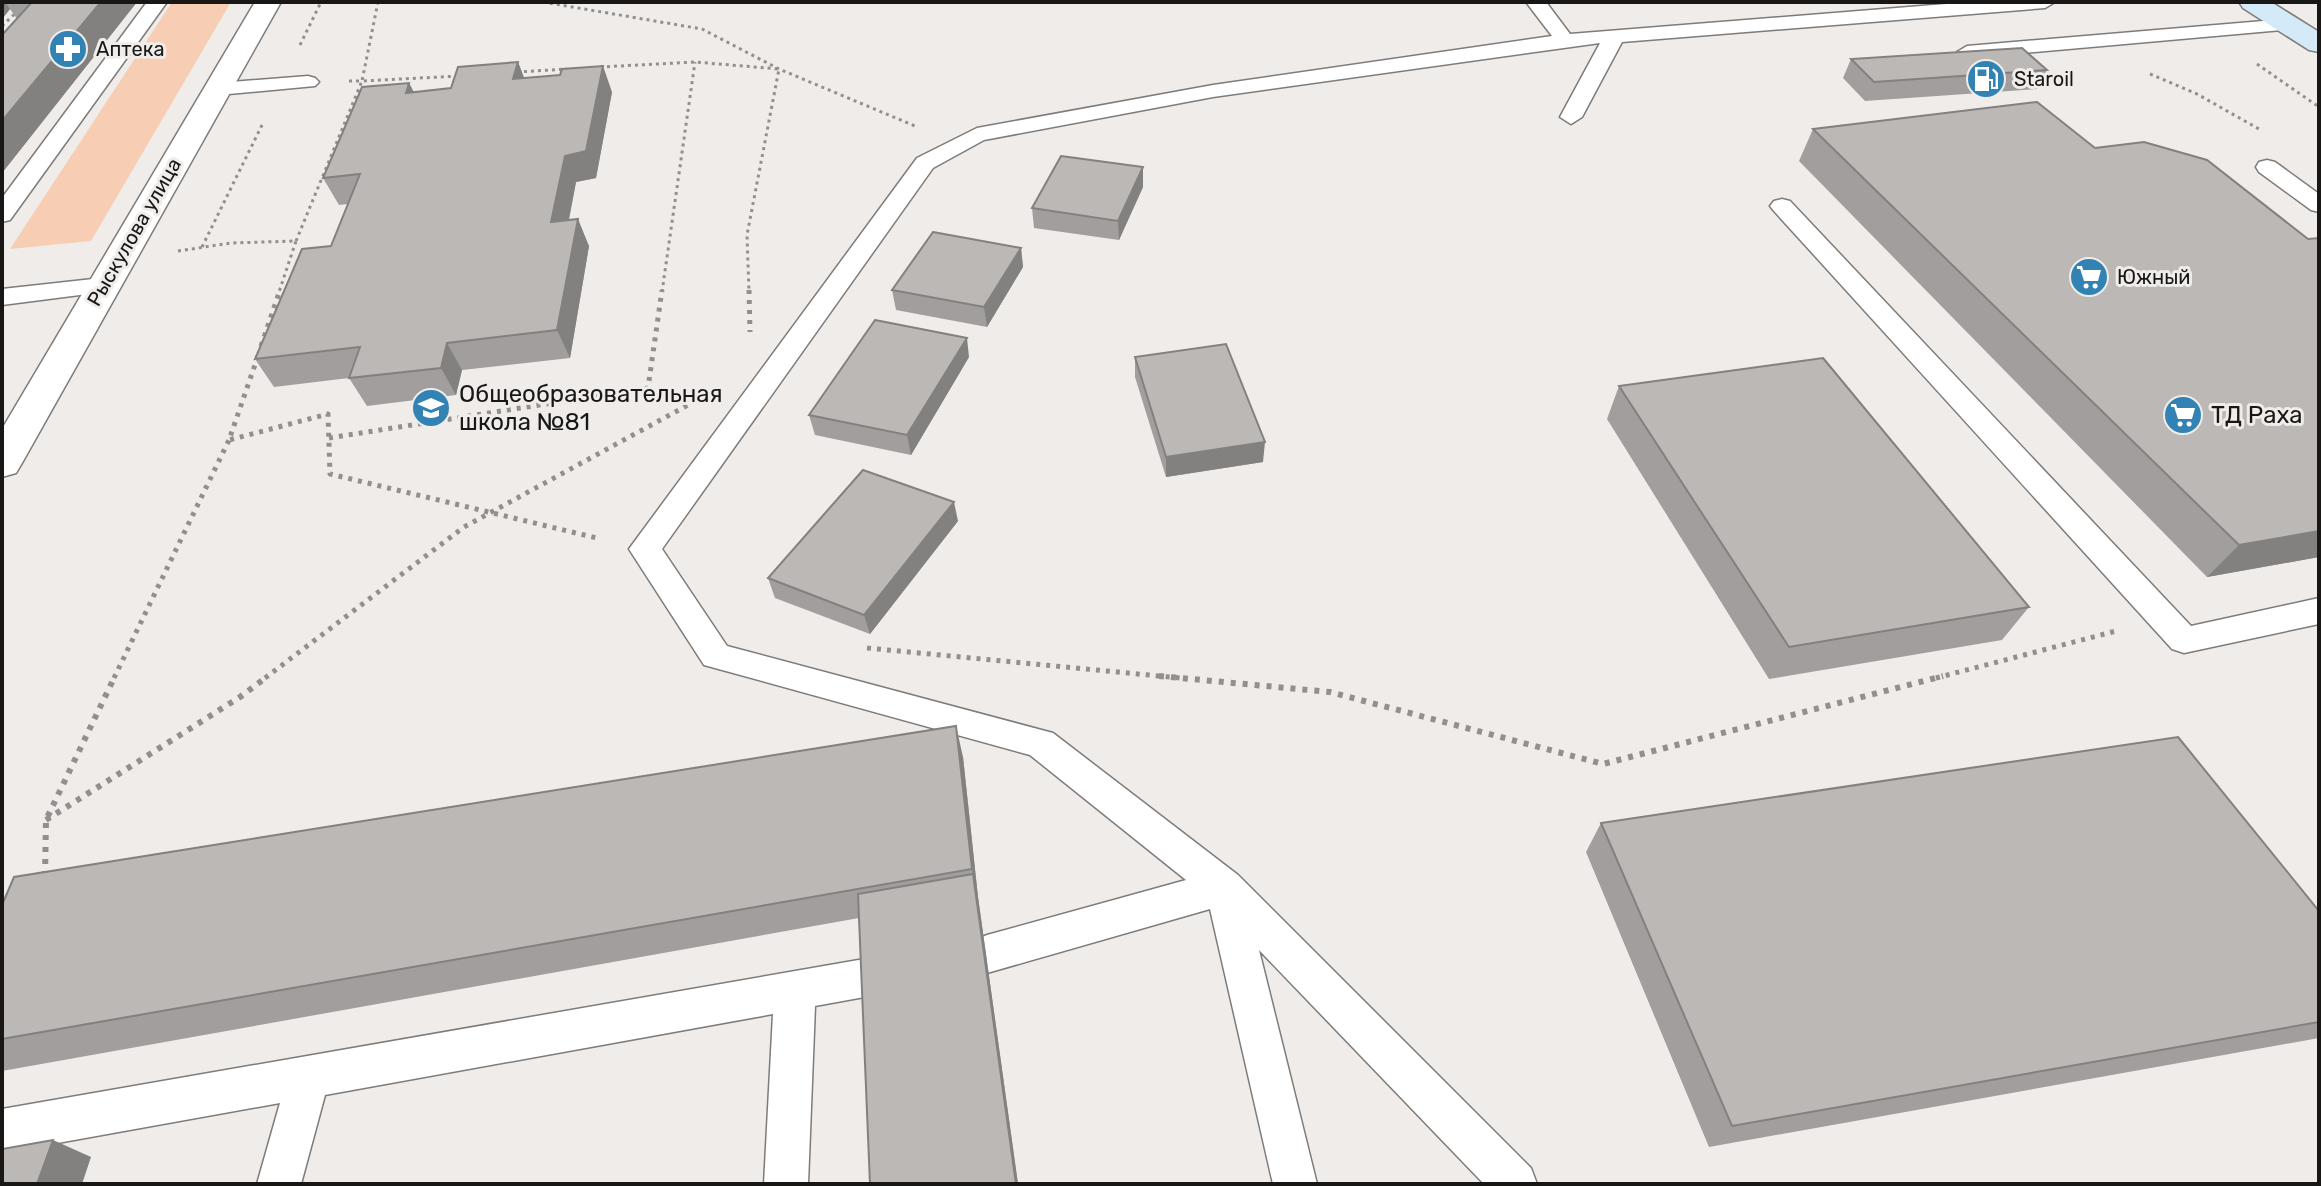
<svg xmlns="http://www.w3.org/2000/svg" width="2321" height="1186" viewBox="0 0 2321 1186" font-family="Rubik,sans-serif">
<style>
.green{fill:#f7ceb3}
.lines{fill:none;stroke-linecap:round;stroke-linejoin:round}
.service-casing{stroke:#7e7b79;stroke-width:3}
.minor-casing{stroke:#7e7b79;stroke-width:3}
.secondary-casing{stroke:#7e7b79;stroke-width:3}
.path-far2{stroke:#92908f;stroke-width:3;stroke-dasharray:3 4;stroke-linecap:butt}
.path-far1{stroke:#92908f;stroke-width:5;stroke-dasharray:4 6;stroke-linecap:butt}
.path{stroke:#92908f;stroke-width:6;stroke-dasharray:5 7;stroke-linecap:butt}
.service{fill:#fff;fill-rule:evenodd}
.minor{fill:#fff;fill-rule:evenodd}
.secondary{fill:#d5eaf8;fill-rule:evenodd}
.wall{fill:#a19e9d}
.shaded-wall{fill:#83817f}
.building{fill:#bbb8b6;stroke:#83817f;stroke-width:2}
.labels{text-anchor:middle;stroke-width:6;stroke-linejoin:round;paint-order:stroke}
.far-poi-label{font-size:20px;fill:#181716;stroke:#efecea;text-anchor:start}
.far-street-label{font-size:20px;fill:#181716;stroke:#efecea}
.poi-label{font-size:24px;fill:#181716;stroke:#efecea;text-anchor:start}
</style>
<rect width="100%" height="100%" fill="#efecea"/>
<path class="green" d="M172 2H231L91 241 10 249Z"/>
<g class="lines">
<g class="service-casing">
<path id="service" d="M147 2H167L10 220 2 222V198Z
M1526 2H1546L1570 34 1971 2H2055L2045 8 1622 42 1582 117 1571 124 1560 117 1600 43 1213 97 984 140 933 168 662 549 727 646 1053 733 1238 875 1531 1168 1537 1184H1484L1259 950 1317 1184H1273L1210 909 987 973 973 967 967 954 973 941 987 935 1186 880 1030 755 704 665 629 549 917 158 977 128 1213 85 1552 36Z
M2287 19 2294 21 2297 25 2294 29 1967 58 1957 52 1967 46Z
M308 76 315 78 319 82 315 86 218 95 207 89 218 83Z
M2267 160 2275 162 2319 194V212L2311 210 2259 172 2256 167 2259 162Z
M1782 199 1790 201 2191 626 2319 598V624L2184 653 2172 649 1774 211 1770 206 1774 201Z
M102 278 111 281 115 286 111 291 2 305V289Z
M870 958 884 963 890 977 884 991 870 996 815 1006 808 1184H764L773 1014 325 1095 301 1184H257L280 1103 2 1153V1109Z"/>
</g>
<g class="minor-casing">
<path id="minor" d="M255 2H281L22 463 16 473 2 477V429Z"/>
</g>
<g class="secondary-casing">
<path id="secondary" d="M2239 2H2271L2319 32V52L2309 50 2243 8Z"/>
</g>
<path class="path-far2" d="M543 2 702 29 779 69 915 126
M2 26 27 2
M300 45 321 2
M2257 64 2319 107
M600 67 695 62 779 69 747 235 749 292
M517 72 567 69
M2150 74 2197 94 2259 129
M349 81H362L378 2
M296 241 362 81 459 76
M202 247 263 123
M178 251 231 243 296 241 279 292
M662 292 695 62"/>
<path class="path-far1" d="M749 290 750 332
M261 346 280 290
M258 356 229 440 328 414 330 474 601 539
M329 438 648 388 662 290
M867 648 1180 678
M114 678 229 440
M265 678 464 527 699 399
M1936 678 2116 631"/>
<path class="path" d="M1159 676 1330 692 1603 764 1943 676
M46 820 240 697 268 676
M45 876 46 820 115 676"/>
<use href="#service" class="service"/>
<use href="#minor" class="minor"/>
<use href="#secondary" class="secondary"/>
</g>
<path class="wall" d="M2 2H137L2 173V35L17 19 10 9 2 19Z
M1851 59 2047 70 2037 89 1865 101 1843 78Z
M518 62 524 78 612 92 596 178 576 182 569 220 589 246 570 358 462 370 456 395 367 406 349 378 274 387 255 359 331 246 348 204 339 205 323 178 409 83 414 92 451 88Z
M1813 129 2319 557 2207 577 1799 161Z
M1143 167V187L1119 240 1034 228 1032 208Z
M1021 248 1023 267 987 327 896 310 892 290Z
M969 357 911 455 815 435 809 415Z
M1135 357 1263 462 1166 477 1135 377Z
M1619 386 2029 607 2002 640 1769 679 1607 419Z
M958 521 870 634 775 598 768 578Z
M963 757 978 897 1018 1184H870L859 918 2 1071V905Z
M1601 823 2319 911V1038L1709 1147 1586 852Z"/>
<path class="shaded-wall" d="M2 2H5L10 9 2 19Z
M101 2H137L2 173V121Z
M518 62 528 88 513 79Z
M603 66 612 92 596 178 576 182 563 249 551 222 565 156Z
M409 83 422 109 406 93Z
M1143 167V187L1119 240 1118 221Z
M578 219 589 246 570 358 557 330Z
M1021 248 1023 267 987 327 984 307Z
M967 338 969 357 911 455 907 435Z
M447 343 462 370 456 395 441 368Z
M1265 442 1263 462 1166 477V457Z
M954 502 958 521 870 634 864 615Z
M2319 531V557L2207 577 2239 545Z
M956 726 963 757 978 897 1018 1184H1016L972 869Z
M53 1140 91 1157 82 1184H37Z"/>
<path class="building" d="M32 2H101L2 121V35Z
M2022 48 2047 70 1874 82 1851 59Z
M518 62 513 79 560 75 562 69 603 66 586 151 565 156 551 222 578 219 557 330 447 343 441 368 349 378 360 347 255 359 302 249 331 246 360 174 323 178 362 87 409 83 406 93 451 88 458 67Z
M2037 102 2095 148 2144 142 2207 160 2308 239 2319 238V531L2239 545 1813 129Z
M1061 156 1143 167 1118 221 1032 208Z
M933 232 1021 248 984 307 892 290Z
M875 320 967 338 907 435 809 415Z
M1226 344 1265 442 1166 457 1135 357Z
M1823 358 2029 607 1789 647 1619 386Z
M863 470 954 502 864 615 768 578Z
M956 726 972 869 2 1039V905L14 877Z
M2178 737 2319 911V1022L1732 1126 1601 823Z
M973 874 1016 1184H870L858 894Z
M53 1140 37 1184H2V1149Z"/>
<defs>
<g id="pharmacy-disc" transform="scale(2)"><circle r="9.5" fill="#3283b4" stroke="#efecea"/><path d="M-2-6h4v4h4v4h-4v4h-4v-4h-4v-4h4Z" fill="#fff"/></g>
<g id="fuel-disc" transform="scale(2)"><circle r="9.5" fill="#3283b4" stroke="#efecea"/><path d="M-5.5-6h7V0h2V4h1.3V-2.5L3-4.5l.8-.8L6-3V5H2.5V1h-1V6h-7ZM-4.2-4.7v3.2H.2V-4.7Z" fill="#fff"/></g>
<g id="supermarket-disc" transform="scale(2)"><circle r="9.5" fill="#3283b4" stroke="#efecea"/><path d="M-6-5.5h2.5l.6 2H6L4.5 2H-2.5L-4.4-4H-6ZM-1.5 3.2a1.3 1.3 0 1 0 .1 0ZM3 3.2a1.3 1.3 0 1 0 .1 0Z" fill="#fff"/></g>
<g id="school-disc" transform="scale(2)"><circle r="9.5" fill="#3283b4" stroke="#efecea"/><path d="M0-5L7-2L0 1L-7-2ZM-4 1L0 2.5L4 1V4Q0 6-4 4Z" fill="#fff"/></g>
</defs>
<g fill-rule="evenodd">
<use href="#pharmacy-disc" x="68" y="49"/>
<use href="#fuel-disc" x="1986" y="79"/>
<use href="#supermarket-disc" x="2089" y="277"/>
<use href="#school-disc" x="431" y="408"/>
<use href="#supermarket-disc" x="2183" y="415"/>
</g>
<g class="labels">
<g class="far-poi-label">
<text x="96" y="56">Аптека</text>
<text x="2014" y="86">Staroil</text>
<text x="2117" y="284">Южный</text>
</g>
<g class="far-street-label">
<text transform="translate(134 232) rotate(-60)" y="7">Рыскулова улица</text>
</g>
<g class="poi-label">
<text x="459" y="402">Общеобразовательная<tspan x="459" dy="28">школа №81</tspan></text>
<text x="2211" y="423">ТД Раха</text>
</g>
</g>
<rect width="2321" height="1186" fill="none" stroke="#181716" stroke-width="8"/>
</svg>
